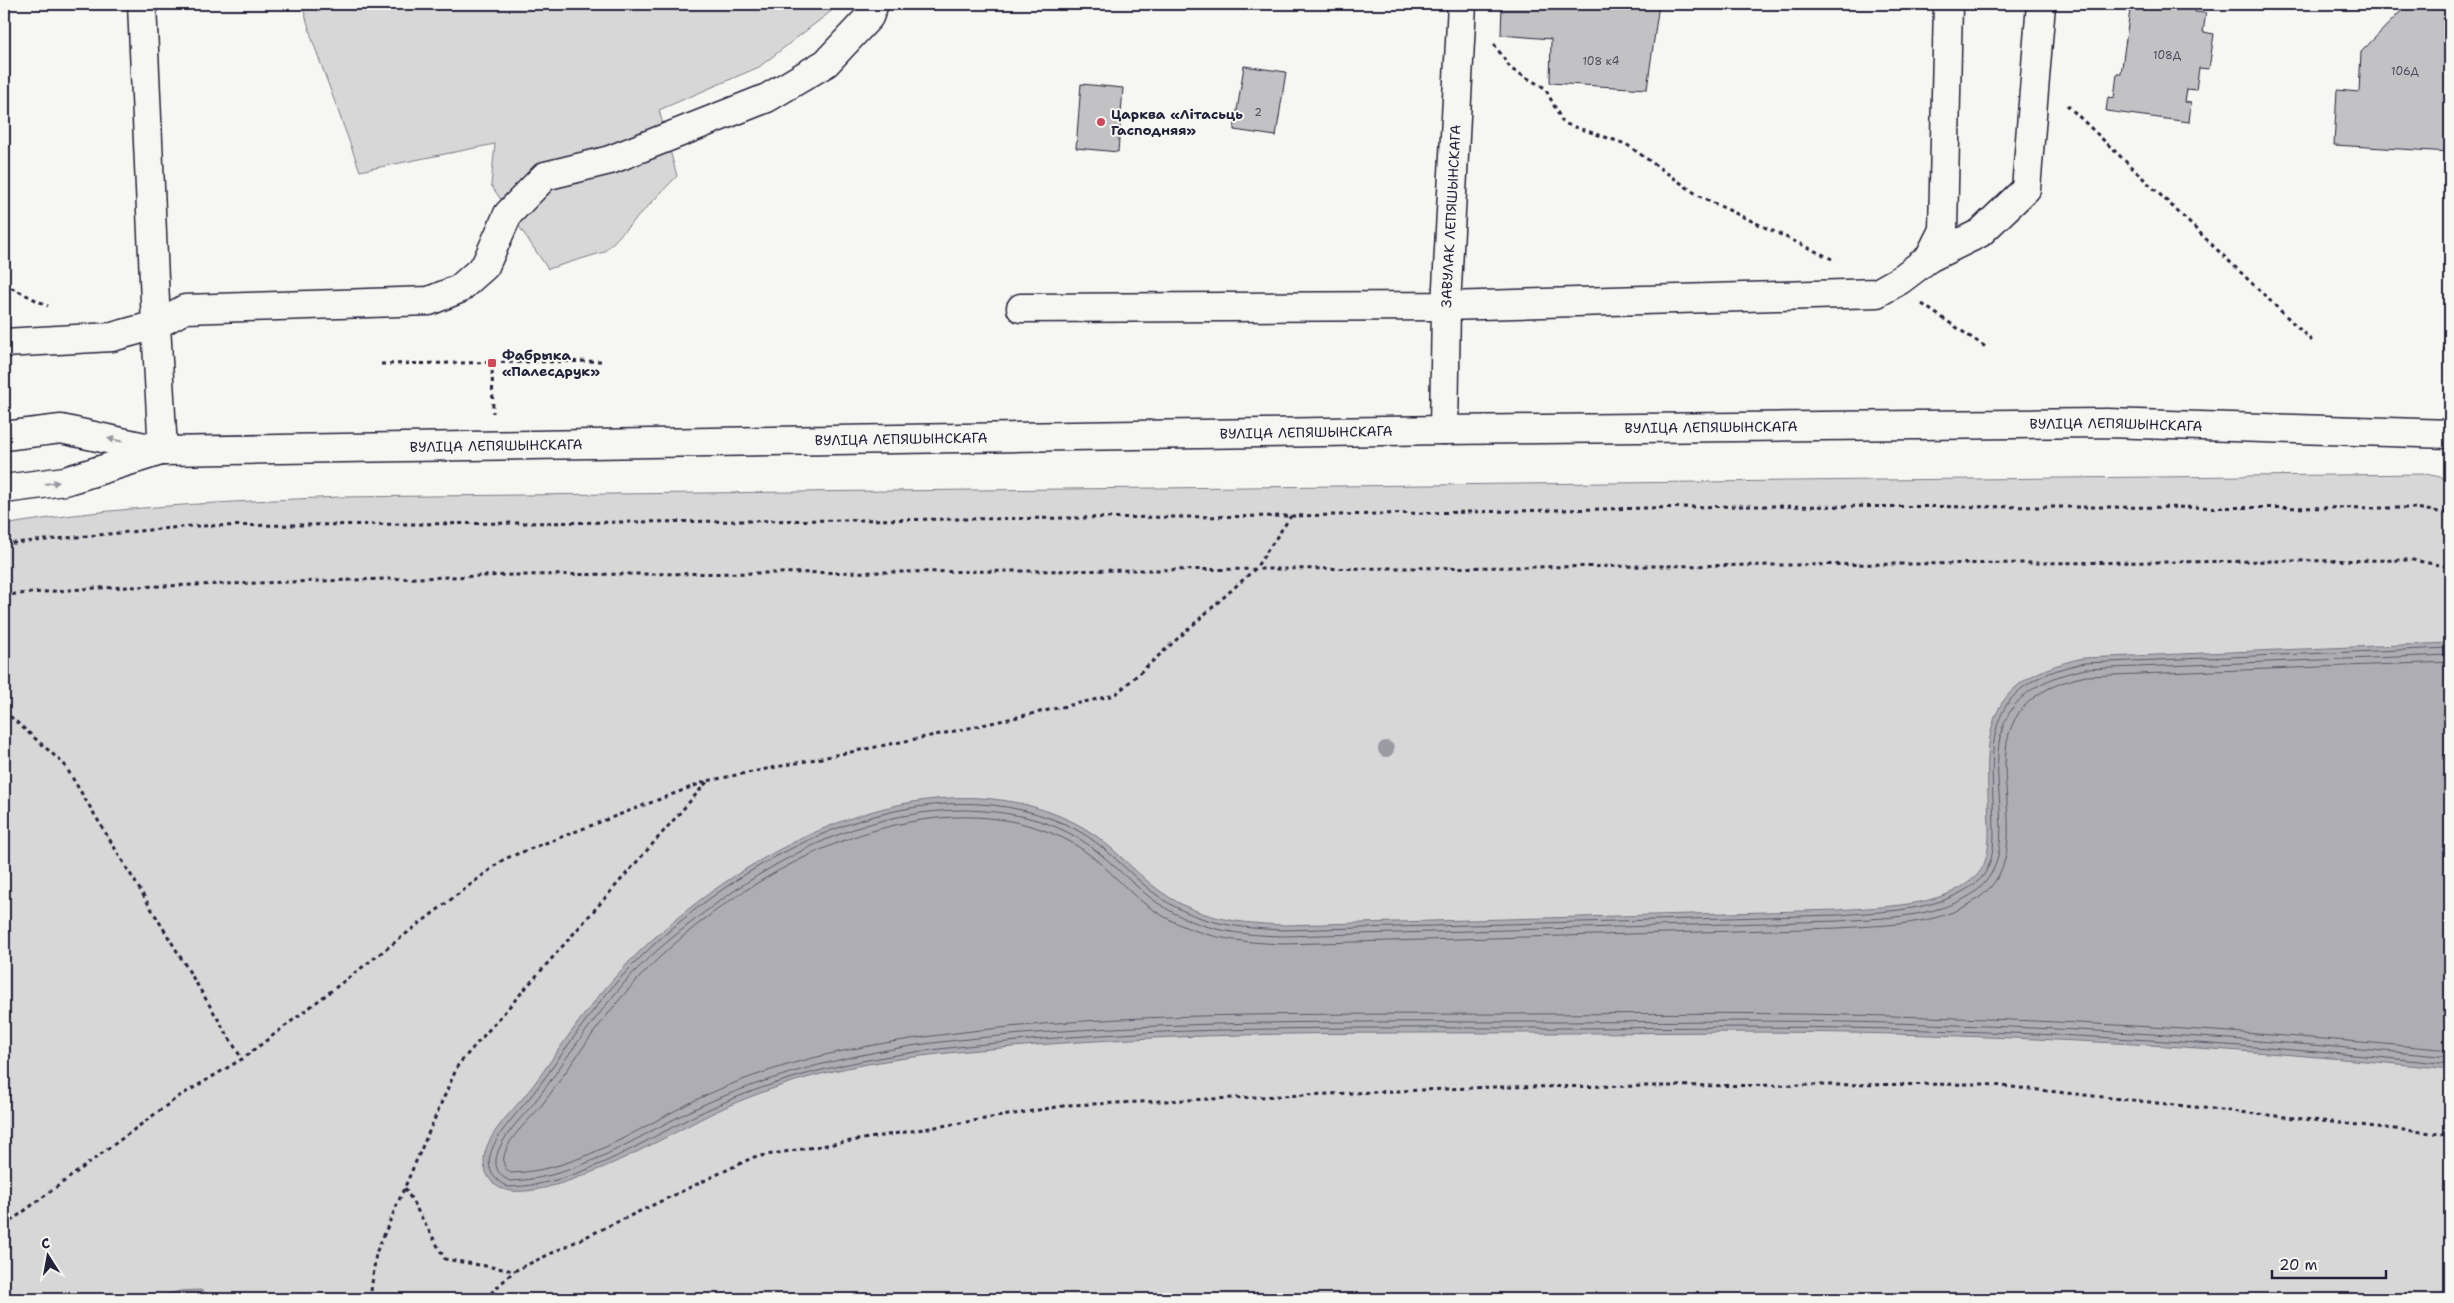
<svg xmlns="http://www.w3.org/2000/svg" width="2454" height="1303" viewBox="0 0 2454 1303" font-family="'Shantell Sans',sans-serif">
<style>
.green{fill:#d7d7d7;stroke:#7c7c89}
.water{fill:#adadb3;stroke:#757583}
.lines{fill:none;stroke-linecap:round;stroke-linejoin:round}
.shore{stroke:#5a5a6b;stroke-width:1}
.building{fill:#c2c2c4;stroke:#22223b}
.minor-casing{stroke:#22223b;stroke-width:31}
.major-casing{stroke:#22223b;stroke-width:31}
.path{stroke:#22223b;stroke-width:3;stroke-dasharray:4 4;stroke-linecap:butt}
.minor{stroke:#f6f6f2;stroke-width:28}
.major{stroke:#f6f6f2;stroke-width:28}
.tree{fill:#9a9aa3}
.oneway{fill:#9797a0}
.poi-dot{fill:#d1495b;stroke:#f6f6f2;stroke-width:2}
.labels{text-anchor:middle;stroke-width:4;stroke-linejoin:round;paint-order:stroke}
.number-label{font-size:11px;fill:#4a4a5d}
.poi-label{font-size:14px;font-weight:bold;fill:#22223b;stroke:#f6f6f2;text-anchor:start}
.street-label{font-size:14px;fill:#22223b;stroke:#f6f6f2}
</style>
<rect width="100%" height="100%" fill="#f6f6f2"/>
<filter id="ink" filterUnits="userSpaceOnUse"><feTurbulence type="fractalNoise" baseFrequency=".02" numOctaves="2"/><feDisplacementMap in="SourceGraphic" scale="10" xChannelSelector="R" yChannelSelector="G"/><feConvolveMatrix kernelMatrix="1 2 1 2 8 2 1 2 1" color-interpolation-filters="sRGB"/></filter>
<g filter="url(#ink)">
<path class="green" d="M302 4H836L834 9 759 67 659 110 677 176 604 252 548 269 491 185 495 144 360 171 313 42Z
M2426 474 2450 479V1299H4V525C116 506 228 502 341 497Z"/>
<path class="water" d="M2450 643V1069C2250 1049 2050 1037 1849 1033 1753 1031 1658 1033 1563 1033 1372 1033 1181 1031 990 1049 921 1055 850 1063 783 1085 760 1093 735 1102 713 1113 675 1131 525 1220 492 1182 466 1151 510 1115 527 1093 537 1081 545 1069 554 1056 577 1023 601 991 629 962 734 855 925 747 1075 823 1103 837 1122 859 1145 879 1188 917 1229 923 1285 925L1839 910C1882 906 1940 908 1974 878 1988 866 1989 846 1989 829 1987 737 1975 682 2083 658Z
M200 1290 219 1299H149L180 1291Z"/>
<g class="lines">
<path class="shore" d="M2450 648 2084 663C1978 685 1992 742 1994 830 1994 848 1992 870 1977 882 1939 912 1885 911 1839 915L1285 930C1230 928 1186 922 1143 884 1119 863 1098 839 1067 825 916 758 735 859 630 968 600 998 576 1034 552 1068 544 1079 536 1090 527 1101 509 1123 464 1166 508 1187 585 1186 650 1134 718 1105 791 1073 869 1057 948 1048 1148 1025 1350 1028 1551 1028 1650 1028 1749 1026 1848 1028 2049 1032 2250 1044 2450 1064
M2450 655 2085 669C1918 704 2061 851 1962 900 1925 918 1879 918 1839 921L1285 936C1229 935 1185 928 1141 890 1117 870 1096 846 1067 832 1035 816 1001 811 965 810 864 810 776 857 697 918 675 935 653 953 633 973 607 1002 584 1033 562 1064 553 1078 543 1091 533 1104 519 1121 473 1164 510 1181 586 1179 651 1125 719 1098 793 1068 870 1050 949 1041 1149 1019 1351 1022 1552 1022 1650 1022 1749 1020 1848 1022 2049 1026 2250 1038 2450 1057
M2450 662 2086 676C1928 710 2070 852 1966 906 1929 926 1880 925 1839 928L1285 944C1227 942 1181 935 1135 896 1112 875 1092 852 1063 838 921 771 736 875 639 978 614 1004 593 1033 572 1063 562 1077 552 1092 541 1106 529 1121 507 1138 504 1157 502 1165 506 1170 511 1173 584 1171 647 1121 711 1093 784 1060 862 1045 940 1035 1126 1010 1316 1015 1503 1014 1618 1014 1734 1012 1849 1015 2050 1019 2250 1031 2450 1050"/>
</g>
<path class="building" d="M1502 4H1659L1647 89 1550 83 1551 39 1501 35Z
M2126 4H2196L2195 12 2206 13 2203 32 2214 34 2209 69 2199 68 2196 90 2187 89 2185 102 2191 103 2189 122 2106 111 2108 97 2114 98 2117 74H2121L2130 10H2126Z
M2408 4H2450V152L2334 145 2337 90 2359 92 2361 52Z
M1244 66 1286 72 1276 136 1234 130Z
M1081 84 1123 88 1118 152 1076 148Z"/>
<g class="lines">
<g class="minor-casing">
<g id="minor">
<path d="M1929 258 1980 233 2026 189 2041 4"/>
<path d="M1021 308 1446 306 1877 293 1900 280 1929 258 1943 230 1948 4"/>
<path d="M4 343 112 337 156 325 142 4"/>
<path id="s1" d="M1444 430 1446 306 1462 4"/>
<path d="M163 451 156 325 185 309 429 301 459 289 485 266 508 214 545 176 610 160 767 98 826 63 869 17 874 4"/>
</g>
</g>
<g class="major-casing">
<g id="major">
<path id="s2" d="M4 436 61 429 163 451 1444 430 2107 423 2450 434"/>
<path d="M4 489 65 481 161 451"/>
</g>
</g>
<path class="path" d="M1494 44 1511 69 1545 88 1563 123 1626 144 1699 196 1832 259
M2067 105 2313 342
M4 284 48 306
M1922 304 1987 348
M2443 349H2450
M492 363 493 413
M381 364 605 361
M4 544 191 526 1291 516 1737 506 2416 508 2450 514
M4 595 96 588 514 575 2413 560 2450 567
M4 711 64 764 242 1059
M405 1188 445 1259 514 1271 754 1157 1069 1105 1493 1087 1984 1084 2450 1135
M4 1226 178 1097 242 1059 504 859 707 781 960 730 1115 695 1255 569 1291 516
M370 1299 376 1253 458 1065 707 782
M485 1299 514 1271"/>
<use href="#minor" class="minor"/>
<use href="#major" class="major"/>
</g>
<circle class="tree" cx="1386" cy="749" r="8"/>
<defs><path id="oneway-solid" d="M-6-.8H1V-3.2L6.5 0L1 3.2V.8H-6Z" transform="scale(1.25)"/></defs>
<g class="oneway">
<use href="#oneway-solid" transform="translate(115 440) rotate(-168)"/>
<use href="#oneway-solid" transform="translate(52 483) rotate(-7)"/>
</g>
</g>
<g class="poi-dot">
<circle cx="1101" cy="122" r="5"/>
<rect x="487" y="358" width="10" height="10" rx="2.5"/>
</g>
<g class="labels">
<g class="number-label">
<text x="2167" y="59">108Д</text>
<text x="1601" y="65">108 к4</text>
<text x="2405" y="75">106Д</text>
<text x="1258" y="116">2</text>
</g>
<g class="poi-label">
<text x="1111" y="119">Царква «Літасьць<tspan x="1111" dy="16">Гасподняя»</tspan></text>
<text x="502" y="360">Фабрыка<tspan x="502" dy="16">«Палесдрук»</tspan></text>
</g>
<g class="street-label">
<text dy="5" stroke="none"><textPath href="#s1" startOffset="214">ЗАВУЛАК ЛЕПЯШЫНСКАГА</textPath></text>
<text dy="5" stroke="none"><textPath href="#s2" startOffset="2115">ВУЛІЦА ЛЕПЯШЫНСКАГА</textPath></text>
<text dy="5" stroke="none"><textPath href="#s2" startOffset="1710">ВУЛІЦА ЛЕПЯШЫНСКАГА</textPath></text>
<text dy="5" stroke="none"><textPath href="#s2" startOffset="1305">ВУЛІЦА ЛЕПЯШЫНСКАГА</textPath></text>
<text dy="5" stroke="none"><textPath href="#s2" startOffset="900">ВУЛІЦА ЛЕПЯШЫНСКАГА</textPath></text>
<text dy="5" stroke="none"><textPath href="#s2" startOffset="495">ВУЛІЦА ЛЕПЯШЫНСКАГА</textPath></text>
</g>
</g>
<rect width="2454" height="1303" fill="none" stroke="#f6f6f2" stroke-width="20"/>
<rect x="10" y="10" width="2434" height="1283" fill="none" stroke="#22223b" stroke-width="2" filter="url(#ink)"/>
<g transform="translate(48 1256) rotate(349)" stroke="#f6f6f2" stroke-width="4" paint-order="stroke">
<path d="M0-4L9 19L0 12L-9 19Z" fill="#22223b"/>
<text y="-8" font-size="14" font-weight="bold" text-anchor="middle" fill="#22223b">С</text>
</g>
<path d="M2272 1270v8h114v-8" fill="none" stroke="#22223b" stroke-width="2.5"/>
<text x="2279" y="1270" font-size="15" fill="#22223b" stroke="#f6f6f2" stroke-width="4" paint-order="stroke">20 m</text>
</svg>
